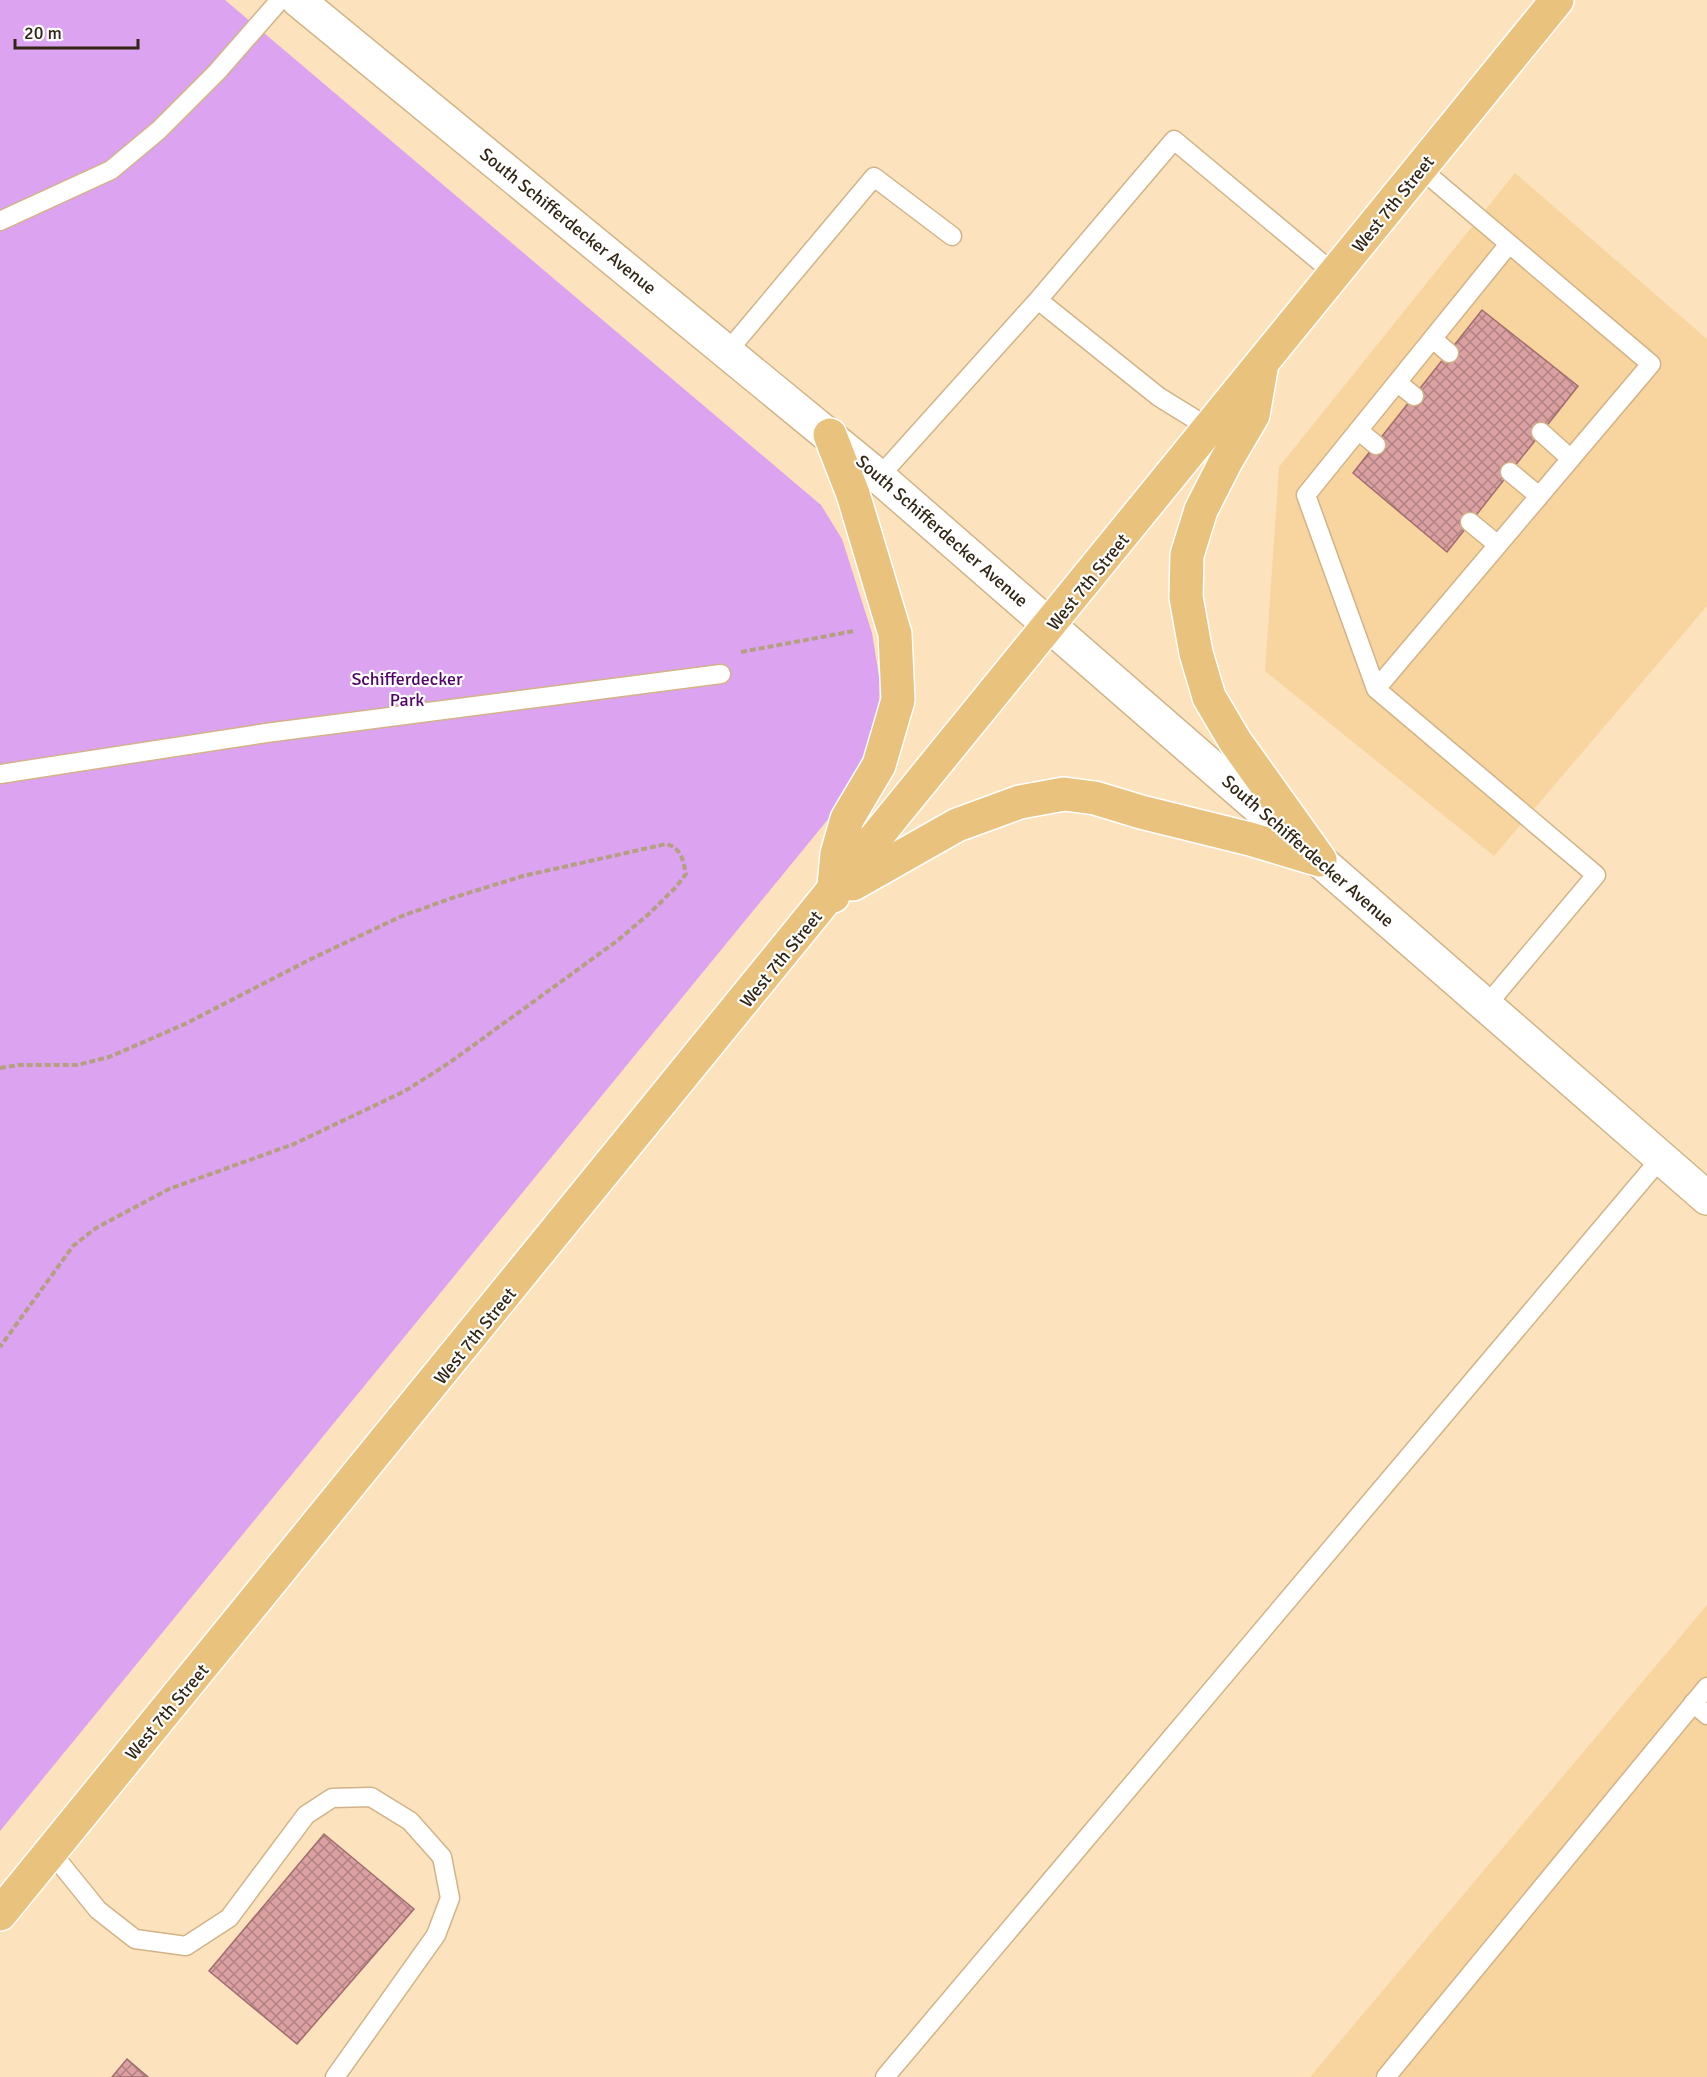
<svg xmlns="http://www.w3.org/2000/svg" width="1707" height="2077" viewBox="0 0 1707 2077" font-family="Signika,sans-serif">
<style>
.built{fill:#f8d49f}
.park{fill:#dca3f1}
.building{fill:url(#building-cross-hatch);stroke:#a26c6e;stroke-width:1.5}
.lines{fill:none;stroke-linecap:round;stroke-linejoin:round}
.lane-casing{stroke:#d1b387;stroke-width:21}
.secondary-casing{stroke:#d1b387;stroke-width:36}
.primary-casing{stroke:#fff;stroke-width:36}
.path{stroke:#b49f81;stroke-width:4;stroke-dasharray:6 3;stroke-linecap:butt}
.lane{stroke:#fff;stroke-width:18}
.secondary{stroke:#fff;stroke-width:33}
.primary{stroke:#e9c37e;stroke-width:33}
.labels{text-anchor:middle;stroke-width:4.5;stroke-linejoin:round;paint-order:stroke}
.street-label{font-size:18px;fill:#322615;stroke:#fff}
.park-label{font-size:18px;fill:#510067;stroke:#fff}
</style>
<defs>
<pattern id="building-cross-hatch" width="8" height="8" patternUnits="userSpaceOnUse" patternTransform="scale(1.5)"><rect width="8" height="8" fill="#daa0a2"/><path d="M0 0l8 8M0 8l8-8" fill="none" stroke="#b18283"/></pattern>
</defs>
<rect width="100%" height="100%" fill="#fce3be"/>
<path class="built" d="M1515 173 1707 339V606L1494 856 1265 671 1279 467Z
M1707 1605V2077H1310Z"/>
<path class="park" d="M0 0H225L821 505 842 539 872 633 880 682 879 708 873 739 852 790 0 1831Z"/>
<path class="building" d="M1482 310 1578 386 1447 552 1353 473Z
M324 1834 414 1909 297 2044 209 1971Z
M127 2059 148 2077H112Z"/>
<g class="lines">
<g class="lane-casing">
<path id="lane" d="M1421 169 1651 364 1376 689 1596 875 1486 1006
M0 221 111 170 159 130 217 72 280 0
M1038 300 1174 140 1336 275
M1434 340 1449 353
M727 352 874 177 952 236
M1398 383 1414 396
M1359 431 1376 445
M1541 432 1571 459
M1510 472 1539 496
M879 477 1038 300 1159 397 1211 429
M1470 522 1498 545
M1376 689 1306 495 1509 244
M0 774 266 733 721 674
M1693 1703 1707 1715
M51 1852 98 1910 135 1939 186 1946 229 1918 306 1815 332 1798 371 1797 410 1821 442 1857 450 1898 436 1935 335 2077
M885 2077 1661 1158
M1386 2077 1707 1687"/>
</g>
<g class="secondary-casing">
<path id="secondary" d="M298 0 879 477 1707 1198"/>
</g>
<g class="primary-casing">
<path id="primary" d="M1261 369 1253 415 1226 461 1201 510 1187 555 1186 597 1196 653 1209 697 1235 741 1320 860
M830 435 853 494 895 634 898 700 879 765 847 819 837 854 833 896
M853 884 957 825 1020 802 1064 794 1095 798 1141 812 1250 839 1320 860
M0 1914C523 1279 1042 641 1557 0"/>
</g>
<path class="path" d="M741 652 854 631
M0 1068 19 1065H77L109 1057 185 1024 313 958 402 916 452 898 523 876 666 844C681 848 683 859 686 874L676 887 650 913 617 941 449 1063 405 1091 294 1144 169 1189 96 1228 73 1246 0 1347"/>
<use href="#lane" class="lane"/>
<use href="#secondary" class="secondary"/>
<use href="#primary" class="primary"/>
</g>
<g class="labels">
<g class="street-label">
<text transform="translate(1393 204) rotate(-51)" y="6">West 7th Street</text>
<text transform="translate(568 221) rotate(39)" y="6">South Schifferdecker Avenue</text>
<text transform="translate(942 531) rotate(41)" y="6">South Schifferdecker Avenue</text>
<text transform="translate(1088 582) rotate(-51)" y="6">West 7th Street</text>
<text transform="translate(1308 851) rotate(41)" y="6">South Schifferdecker Avenue</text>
<text transform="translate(781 959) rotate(-51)" y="6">West 7th Street</text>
<text transform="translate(475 1336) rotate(-51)" y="6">West 7th Street</text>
<text transform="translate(167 1712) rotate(-50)" y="6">West 7th Street</text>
</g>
<g class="park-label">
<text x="407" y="685">Schifferdecker<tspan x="407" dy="21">Park</tspan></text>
</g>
</g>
<path d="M15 39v9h123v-9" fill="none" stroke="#322615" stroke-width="3"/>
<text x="24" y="39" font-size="18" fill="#322615" stroke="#ffffff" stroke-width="4.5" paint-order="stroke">20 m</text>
</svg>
